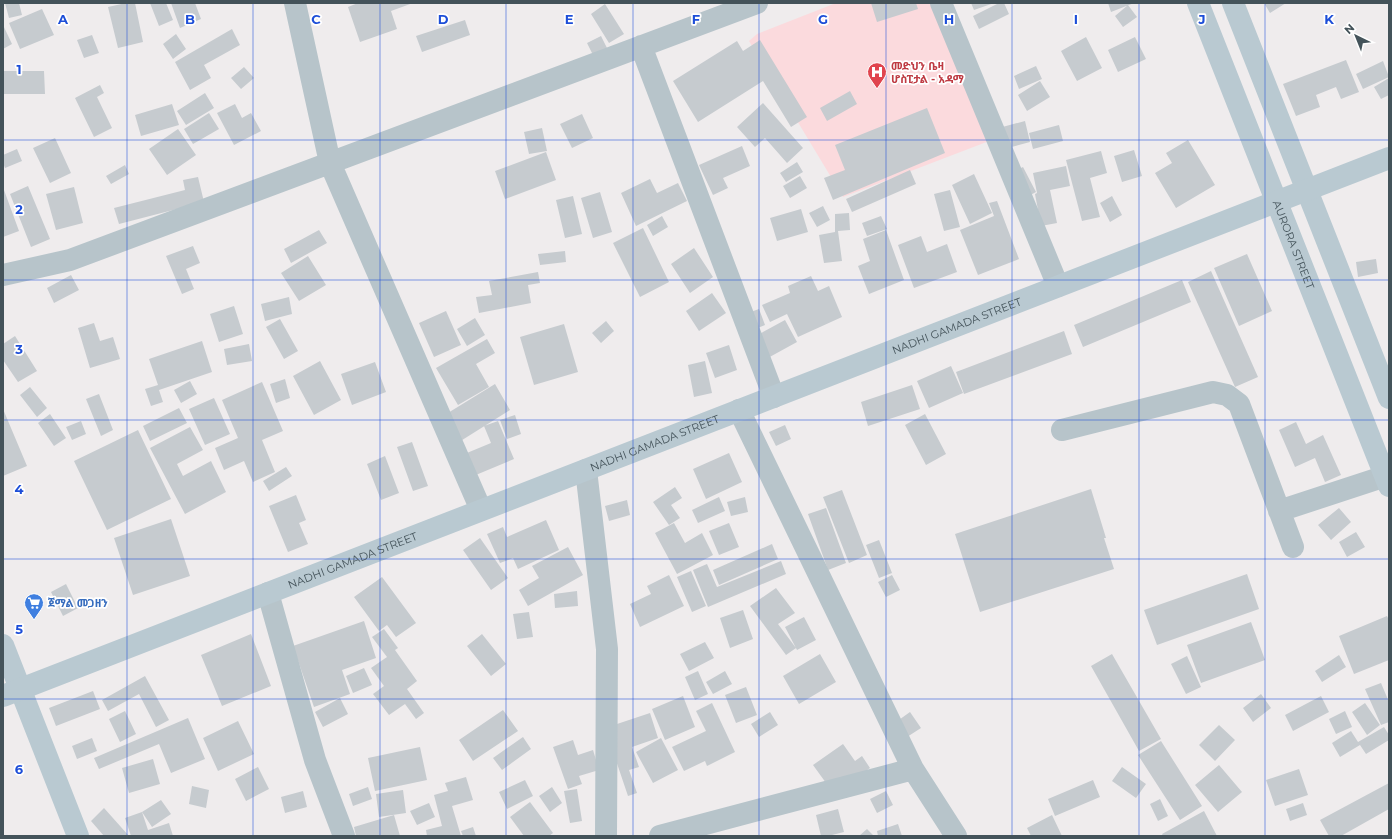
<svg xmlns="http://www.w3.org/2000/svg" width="1392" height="839" viewBox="0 0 1392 839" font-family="Montserrat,'Noto Sans Ethiopic',sans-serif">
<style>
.medical{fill:#fbdadd}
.building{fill:#c6cbcf}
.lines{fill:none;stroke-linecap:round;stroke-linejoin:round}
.street{stroke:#b7c4ca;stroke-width:22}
.secondary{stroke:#b9c9d1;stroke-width:22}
.grid{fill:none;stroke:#1d4ed8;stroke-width:1;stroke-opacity:0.55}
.labels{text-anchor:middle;stroke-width:3.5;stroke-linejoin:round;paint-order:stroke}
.health-label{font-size:11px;font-weight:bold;fill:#be3a42;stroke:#fff;text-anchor:start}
.street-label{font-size:11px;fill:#44535a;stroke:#fff}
.shop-label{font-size:11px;font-weight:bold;fill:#366cbe;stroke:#fff;text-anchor:start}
.grid-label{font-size:13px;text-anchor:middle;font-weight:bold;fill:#1d4ed8;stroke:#fff;stroke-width:3.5;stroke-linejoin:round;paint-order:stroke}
</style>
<rect width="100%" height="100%" fill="#efeced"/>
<path class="medical" d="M836 3H941L997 138 843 197 749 41 757 34Z"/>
<path class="building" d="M5 3H19L22 15 9 18Z
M126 3H135L143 42 118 48 108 7Z
M150 3H166L173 20 159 26Z
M171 3H195L201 19 180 28Z
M358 3H413L391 11 397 29 360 42 348 7Z
M871 3H916L918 9 877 22Z
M971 3H994L974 10Z
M999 3H1004L1009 14 979 29 973 16Z
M1108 3H1134L1111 12Z
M1264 3H1286L1270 13Z
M605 4 624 34 609 43 591 14Z
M1128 5 1137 17 1123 27 1115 16Z
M42 9 54 35 20 49 9 23Z
M465 20 470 35 422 52 416 36Z
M3 25 12 44 3 49Z
M232 29 240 45 204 65 211 78 190 90 175 62Z
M176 34 186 49 173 59 163 44Z
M92 35 99 53 84 58 77 40Z
M601 36 608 50 594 57 587 43Z
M1086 37 1102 68 1077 81 1061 51Z
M1135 37 1146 59 1118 72 1108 50Z
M760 40 807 117 791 127 763 81 698 122 673 81 737 41 743 51Z
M1346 60 1359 92 1341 99 1336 87 1316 95 1320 107 1296 116 1283 84Z
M1383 61 1389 77 1363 89 1356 74Z
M1036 66 1042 79 1019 89 1014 76Z
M244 67 254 78 241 89 231 78Z
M3 71H44L45 94H3Z
M1389 78V95L1381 99 1374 87Z
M1040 81 1050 97 1027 111 1018 95Z
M100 85 104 93 97 97 112 128 94 137 75 98Z
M850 91 857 104 827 121 820 108Z
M205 93 214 108 186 125 177 111Z
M763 103 803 148 787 163 765 138 755 147 737 127Z
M172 104 179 125 141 136 135 115Z
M235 104 242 118 251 113 261 131 234 145 217 113Z
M927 108 945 153 833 200 824 178 845 170 835 145Z
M209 113 219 129 193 144 184 129Z
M582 114 593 138 572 148 560 124Z
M1025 121 1030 142 1001 150 995 129Z
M1059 125 1063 141 1033 149 1029 133Z
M542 128 547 151 529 154 524 132Z
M178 129 196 155 167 175 149 149Z
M55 138 71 173 50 183 33 148Z
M1188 140 1215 185 1176 208 1155 173 1172 163 1166 153Z
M742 146 750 166 723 178 728 188 713 195 699 165Z
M17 149 22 161 5 168 3 163V155Z
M1134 150 1142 176 1122 182 1114 156Z
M1101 151 1107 173 1090 178 1100 217 1082 221 1066 160Z
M546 152 556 180 505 199 495 171Z
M797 162 803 172 786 182 780 173Z
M125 165 129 174 111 184 106 176Z
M1066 166 1070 186 1050 190 1057 223 1041 226 1035 194 1037 193 1033 173Z
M1023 167 1036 192 1023 199 1010 173Z
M910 170 916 184 852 212 846 199Z
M974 174 992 213 970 224 952 185Z
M800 176 807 188 790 198 783 186Z
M198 177 204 202 119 224 114 208 185 190 183 180Z
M650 179 657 193 678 183 687 201 636 226 621 193Z
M28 186 50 239 31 247 10 194Z
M74 187 83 223 56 230 46 194Z
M3 190H4L19 231 3 237Z
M950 190 960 227 944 231 934 194Z
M600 192 612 232 593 238 581 198Z
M573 196 582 234 565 238 556 200Z
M1112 196 1122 215 1110 222 1100 203Z
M997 201 1019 259 978 275 960 230 994 216 989 203Z
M823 206 830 220 817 227 809 213Z
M801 209 808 232 777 241 770 218Z
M849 213 850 230 838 231 842 261 824 263 819 235 835 232V214Z
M662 216 668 227 653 236 647 225Z
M881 216 887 229 867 236 862 223Z
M643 228 669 282 640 297 613 243Z
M319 230 327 243 291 263 284 249Z
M886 230 904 280 869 294 858 266 870 261 863 239Z
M921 236 927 252 947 244 957 272 914 288 898 245Z
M193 246 200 263 186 269 194 289 182 294 166 256Z
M694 248 713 277 690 293 671 264Z
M565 251 566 262 540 265 538 254Z
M1247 254 1272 311 1239 326 1214 268Z
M308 256 326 285 299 301 281 273Z
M1376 259 1378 273 1358 277 1356 262Z
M1211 271 1258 377 1235 387 1188 282Z
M538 272 540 283 528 285 531 303 479 313 476 297 492 295 489 281Z
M71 275 79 290 54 303 47 288Z
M811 276 818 291 829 286 842 317 798 337 787 314 770 322 762 305 790 293 788 286Z
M1182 280 1191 302 1083 347 1074 325Z
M712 293 726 313 699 331 686 311Z
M289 297 292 314 265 321 261 304Z
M234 306 243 334 219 342 210 314Z
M759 309 765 325 752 330 745 314Z
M446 311 461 345 434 357 419 323Z
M475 318 485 335 467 346 457 329Z
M280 319 298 351 284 359 266 327Z
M785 320 797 342 766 359 754 337Z
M606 321 614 331 601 343 592 333Z
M94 323 100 341 113 337 120 359 90 368 78 328Z
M564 324 578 372 534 385 520 337Z
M1064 331 1072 354 964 394 956 372Z
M15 336 37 371 18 382 3 360V344Z
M487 339 495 353 476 364 489 387 458 405 436 368Z
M202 341 212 372 159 390 163 402 151 406 145 389 158 385 149 359Z
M249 344 252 361 227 365 224 349Z
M729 345 737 370 715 378 706 353Z
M320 361 341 400 314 415 293 376Z
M705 361 712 393 694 397 688 365Z
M375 362 386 392 352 405 341 374Z
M951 366 963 393 929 408 917 381Z
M285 379 290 398 276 403 270 384Z
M190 381 197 394 181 403 174 390Z
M262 382 283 431 262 440 275 472 253 482 244 461 224 470 215 448 238 438 222 400Z
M495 384 510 410 459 442 443 416Z
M912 385 920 409 868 426 861 402Z
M30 387 47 408 37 417 20 395Z
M99 394 113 430 101 436 86 399Z
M214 398 230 434 205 445 189 409Z
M179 408 187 423 150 441 143 426Z
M3 409 27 466 3 476Z
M50 414 66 438 54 446 38 423Z
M925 414 946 454 926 465 905 425Z
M515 415 521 434 507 439 500 420Z
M81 421 86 434 72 440 66 427Z
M498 421 514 459 471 477 462 455 491 443 484 426Z
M1296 422 1306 444 1323 435 1341 475 1325 482 1315 458 1295 467 1279 430Z
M785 425 791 439 776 446 769 432Z
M190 427 203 450 177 464 183 476 211 461 226 492 185 514 150 448Z
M138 430 171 499 107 530 74 461Z
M412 442 428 486 413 491 397 447Z
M729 453 742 482 706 499 693 469Z
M385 456 399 493 381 500 367 464Z
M286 467 292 476 269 491 263 481Z
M675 487 682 498 671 505 680 518 669 525 653 502Z
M1091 489 1106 538H1104L1114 569 980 612 955 534Z
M842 490 867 555 849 563 823 497Z
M296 495 306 520 299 523 308 544 288 552 269 506Z
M719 497 725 511 698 523 692 510Z
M745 497 748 512 731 516 727 502Z
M627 500 630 515 609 521 605 506Z
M826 508 846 563 828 570 808 514Z
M1339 508 1351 522 1331 540 1318 525Z
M171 519 190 576 133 595 114 538Z
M546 520 559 550 518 569 513 558 500 563 487 534 503 527 507 537Z
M674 523 685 543 702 533 713 555 677 574 655 533Z
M729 523 739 547 719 555 709 531Z
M1356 532 1365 547 1347 557 1339 542Z
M480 538 508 578 491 590 463 550Z
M879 540 892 573 879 578 866 545Z
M772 544 778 559 719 585 713 570Z
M568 547 583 575 528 606 519 590 539 578 532 566Z
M781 561 786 574 708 607 693 570 707 564 717 587Z
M691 571 706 606 692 612 677 577Z
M1247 574 1259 609 1157 645 1144 610Z
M669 575 684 606 640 627 630 604 651 594 647 586Z
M892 575 900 590 886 597 878 582Z
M382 577 416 623 396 637 387 625 379 631 354 597Z
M66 584 78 608 63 616 51 592Z
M776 588 795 613 778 624 796 648 786 655 750 606Z
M577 591 578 606 555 608 554 594Z
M743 610 753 639 730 648 720 618Z
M529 612 533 637 517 639 513 614Z
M1387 616 1389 620V660L1354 674 1339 636Z
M804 617 816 640 797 650 785 627Z
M364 621 376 658 342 670 350 694 314 707 293 646Z
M1251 622 1265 660 1201 683 1187 645Z
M384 629 398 648 395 650 417 681 407 689 424 713 416 719 405 704 389 715 373 694 384 686 371 668 387 657 372 637Z
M251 634 271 686 222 706 201 655Z
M482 634 506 664 491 676 467 646Z
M705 642 714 658 689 671 680 654Z
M820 654 836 682 799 704 783 676Z
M1112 654 1161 739 1139 751 1091 666Z
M1339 655 1346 667 1322 682 1315 671Z
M1187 656 1201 687 1186 694 1171 664Z
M364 668 372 685 353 693 346 676Z
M698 671 708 694 695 700 685 677Z
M725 671 732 684 713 694 706 682Z
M145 676 169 720 156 727 139 694 108 711 102 700Z
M1381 683 1389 702V722L1381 725 1365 689Z
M746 687 757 715 736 723 725 695Z
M93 691 100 709 56 726 49 708Z
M1261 694 1271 708 1253 722 1243 708Z
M683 696 695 727 665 740 652 709Z
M1321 696 1329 712 1293 731 1285 715Z
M340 698 348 714 323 727 315 712Z
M712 703 735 752 707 766 705 761 684 771 672 747 706 731 696 711Z
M1365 703 1380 725 1367 735 1352 712Z
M503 710 518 731 473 761 459 740Z
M125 711 136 734 120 742 109 719Z
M1345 711 1352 727 1336 734 1329 719Z
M770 712 778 725 759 737 751 724Z
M910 712 921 728 907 737 896 722Z
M650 713 658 738 632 747 639 767 629 770 637 793 628 796 605 728Z
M188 718 205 759 171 773 159 744 99 769 94 758Z
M238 721 254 754 218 771 203 738Z
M1219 725 1235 740 1215 761 1199 745Z
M1384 727 1389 735V740L1366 754 1360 745 1340 757 1332 743 1351 731 1358 742Z
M523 737 531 749 502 770 493 758Z
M92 738 97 751 77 759 72 746Z
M661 738 678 770 653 783 636 752Z
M573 740 578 755 593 750 599 770 579 776 582 784 568 789 553 747Z
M1161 741 1202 806 1180 820 1138 755Z
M843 744 855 761 862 756 870 768 834 794 813 765Z
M420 747 427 780 375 791 368 758Z
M153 759 160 784 129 793 122 768Z
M1219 765 1242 792 1218 812 1195 785Z
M258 767 269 789 246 801 235 779Z
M1122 767 1146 784 1136 798 1112 781Z
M1299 769 1308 795 1275 806 1266 780Z
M466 777 473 800 452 806 461 836H427L426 830 442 826 434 795 448 791 445 783Z
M525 780 533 796 507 809 499 792Z
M1093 780 1100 797 1055 816 1048 799Z
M1389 783V809L1341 836H1329L1320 820Z
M192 786 209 790 206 808 189 804Z
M368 787 372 799 353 806 349 794Z
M552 787 562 803 550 812 539 796Z
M577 789 582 821 570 823 564 791Z
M403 790 406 813 379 817 376 794Z
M303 791 307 807 285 813 281 797Z
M886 791 893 805 877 813 870 799Z
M1160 799 1168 816 1158 821 1150 804Z
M161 800 171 814 152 827 142 812Z
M530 802 553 833 549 836H524L510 817Z
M429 803 435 817 417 825 410 811Z
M1303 803 1307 815 1290 821 1286 809Z
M104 808 129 836H104L91 821Z
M838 809 844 832 828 836H821L816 815Z
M1204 811 1217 836H1163L1162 834Z
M142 812 148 830 169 823 173 836H131L125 818Z
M394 815 400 836H356L354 827Z
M1052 815 1062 836H1031L1027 828Z
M898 824 902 836H878L877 831Z
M473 827 476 836H463L461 831Z
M867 829 874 836H859Z"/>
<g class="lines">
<path class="street" d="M295 3 330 163 481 510
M941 3 1058 286
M641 46 774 397
M3 275 70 260 757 3
M739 410 913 769 956 836
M1062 430 1213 392 1227 395 1239 404 1293 547
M586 470 607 649 606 836
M1279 511 1389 475
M268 593 315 760 344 836
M660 836 913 769"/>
<g class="secondary">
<path id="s1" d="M1198 3 1389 486"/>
<path d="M1233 3 1389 398"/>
<path d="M3 645 78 836"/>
<path id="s2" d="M3 696 1389 158"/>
</g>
</g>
<path class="grid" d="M127 3V836M253 3V836M380 3V836M506 3V836M633 3V836M759 3V836M886 3V836M1012 3V836M1139 3V836M1265 3V836M3 140H1389M3 280H1389M3 420H1389M3 559H1389M3 699H1389"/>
<defs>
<g id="hospital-pin" transform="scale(1)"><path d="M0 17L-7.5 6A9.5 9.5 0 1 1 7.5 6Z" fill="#e0444e" stroke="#fff"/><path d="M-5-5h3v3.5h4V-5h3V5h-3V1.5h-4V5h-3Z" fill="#fff"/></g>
<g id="supermarket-pin" transform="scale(1)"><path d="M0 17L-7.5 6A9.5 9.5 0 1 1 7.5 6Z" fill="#3f7fe0" stroke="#fff"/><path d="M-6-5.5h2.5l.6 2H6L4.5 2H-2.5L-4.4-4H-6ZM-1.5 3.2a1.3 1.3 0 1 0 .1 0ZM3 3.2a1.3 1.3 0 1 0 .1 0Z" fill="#fff"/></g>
</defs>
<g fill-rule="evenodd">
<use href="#hospital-pin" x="877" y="72"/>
<use href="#supermarket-pin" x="34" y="603"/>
</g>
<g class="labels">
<g class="health-label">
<text x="891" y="70">መድህን ቤዛ<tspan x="891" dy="13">ሆስፒታል - አዳማ</tspan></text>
</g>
<g class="street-label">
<text dy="4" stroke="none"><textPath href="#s1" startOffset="260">AURORA STREET</textPath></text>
<text dy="4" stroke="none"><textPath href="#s2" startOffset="1023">NADHI GAMADA STREET</textPath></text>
<text dy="4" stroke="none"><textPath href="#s2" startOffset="699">NADHI GAMADA STREET</textPath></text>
<text dy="4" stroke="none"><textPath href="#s2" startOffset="375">NADHI GAMADA STREET</textPath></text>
</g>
<g class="shop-label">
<text x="48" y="607">ጀማል መጋዘን</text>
</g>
</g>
<g class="grid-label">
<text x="63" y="24">A</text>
<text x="190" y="24">B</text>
<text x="316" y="24">C</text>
<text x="443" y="24">D</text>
<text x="569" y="24">E</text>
<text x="696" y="24">F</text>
<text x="823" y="24">G</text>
<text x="949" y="24">H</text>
<text x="1076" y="24">I</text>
<text x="1202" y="24">J</text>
<text x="1329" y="24">K</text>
<text x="19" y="74">1</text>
<text x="19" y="214">2</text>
<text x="19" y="354">3</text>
<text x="19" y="494">4</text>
<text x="19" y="634">5</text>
<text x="19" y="774">6</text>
</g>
<rect width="1392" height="839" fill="none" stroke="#44535a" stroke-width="8"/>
<g transform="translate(1356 36) rotate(317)" stroke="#ffffff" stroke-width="3" paint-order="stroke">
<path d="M0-3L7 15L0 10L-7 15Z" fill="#44535a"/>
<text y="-6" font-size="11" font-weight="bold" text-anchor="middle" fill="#44535a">N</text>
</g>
</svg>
